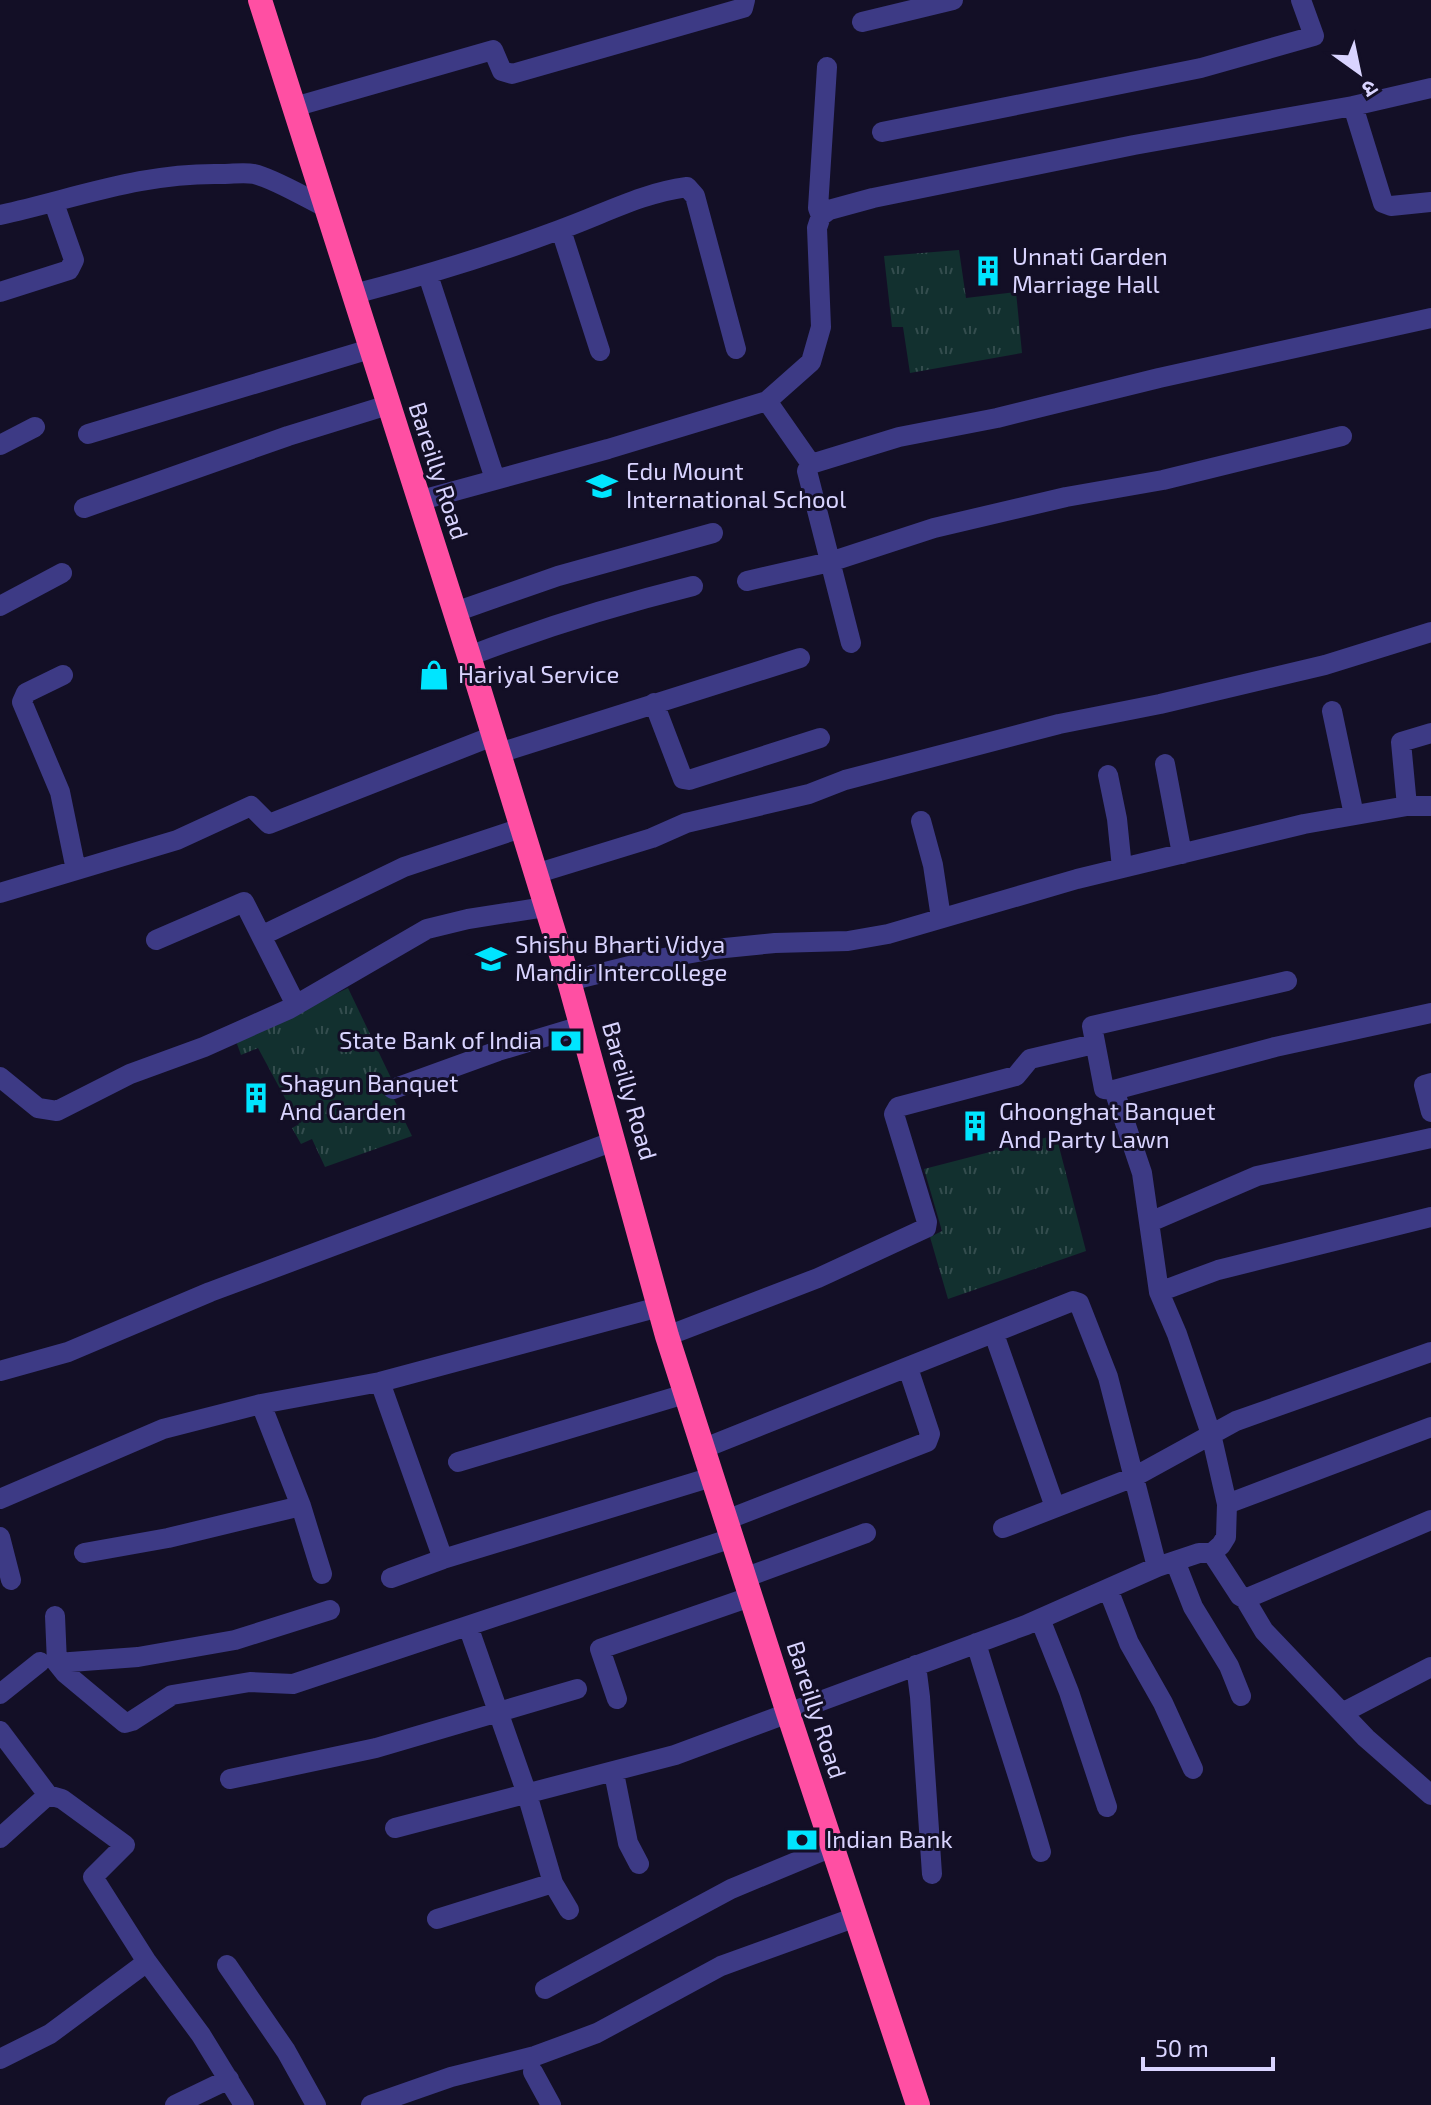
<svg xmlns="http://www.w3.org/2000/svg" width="1431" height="2105" viewBox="0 0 1431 2105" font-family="'Exo 2','Noto Sans Devanagari',sans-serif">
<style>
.grass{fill:url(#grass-tufts)}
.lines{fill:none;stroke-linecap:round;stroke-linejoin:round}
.minor{stroke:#3d3a85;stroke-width:20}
.highway{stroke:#ff4fa3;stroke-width:24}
.labels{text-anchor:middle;stroke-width:6;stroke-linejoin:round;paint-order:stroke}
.poi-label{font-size:24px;fill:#d9d4ff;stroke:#130f26;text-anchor:start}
.street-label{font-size:24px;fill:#d9d4ff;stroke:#130f26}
</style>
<defs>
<pattern id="grass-tufts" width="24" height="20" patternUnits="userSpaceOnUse" patternTransform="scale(2)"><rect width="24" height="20" fill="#12302f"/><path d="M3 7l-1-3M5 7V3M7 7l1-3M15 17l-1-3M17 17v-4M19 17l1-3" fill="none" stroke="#344d4e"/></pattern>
</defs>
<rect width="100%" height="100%" fill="#130f26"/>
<path class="grass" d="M959 250 966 298 1016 292 1022 353 910 373 903 327H892L884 256Z
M348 988 391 1078 385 1081 412 1136 325 1167 312 1139 301 1144 292 1128 299 1124 258 1048 241 1055 236 1041Z
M1056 1135 1086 1251 948 1299 930 1237 942 1231 924 1169Z"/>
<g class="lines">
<path class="minor" d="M862 22 953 0
M1353 106 1431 88
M294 107 493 50 502 71 512 74 743 8 745 0
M882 132 1201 68 1314 36 1301 0
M0 215C77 198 143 172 223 174 233 174 244 172 254 174 273 178 308 199 327 208
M821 216 818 208 827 67
M561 230 600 351
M428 275 495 479
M0 292 69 270 74 260 54 203
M354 294C424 276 492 255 559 230 602 215 641 193 687 187L695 196 736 349
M767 401 811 464
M88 434 370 349
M0 445 35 427
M418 501 608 449 767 401 811 362 821 327 817 228 821 216 829 210 873 198 1134 145 1353 106 1383 203 1391 206 1431 202
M84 508 288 436 388 405
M747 581 830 562 934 528 1066 497 1163 480 1342 436
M0 606 62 573
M455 612 558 576 713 533
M851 643 807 471 811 464 899 437 997 418 1159 378 1431 318
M469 656C542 628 616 605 693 586
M63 675 26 693 22 702 60 792 76 870
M654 703 683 779 689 780 820 738
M1332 711 1354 815
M499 753 800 658
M1165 764 1182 854
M1108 775 1117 819 1122 868
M1407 806 1401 742 1431 733
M921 821 933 865 941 918
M535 874 652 838 686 823 809 794 845 780 1059 724 1160 704 1325 665 1431 632
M0 893 177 840 251 806 269 824 493 736
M261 936 404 867 521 828
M156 940 244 902 296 1005
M569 981 658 959 715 949 775 943 848 941 888 934 1077 879 1304 824 1407 806H1431
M0 1077 38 1108 57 1111 130 1074 204 1047 289 1009 427 929 468 919 545 907
M1431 1083 1424 1085 1431 1112
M393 1089 498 1051 581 1026
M1114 1090 1104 1089 1092 1026 1287 981
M1150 1222 1257 1176 1431 1138
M1159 1292 1218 1270 1431 1217
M994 1334 1055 1507
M667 1336 818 1278 926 1228 927 1222 894 1114 898 1107 1016 1076 1030 1059 1094 1044
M0 1371 68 1352 210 1292 614 1141
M380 1382 443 1559
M261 1404 301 1506 322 1574
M702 1449 1073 1301 1079 1303 1108 1377 1157 1567
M458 1462 685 1394
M0 1499 163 1429 261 1404 380 1382 659 1307
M1227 1504 1431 1427
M726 1520 927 1442 930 1434 908 1368
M1003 1528 1134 1477 1236 1421 1431 1352
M0 1537 11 1580
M84 1553 168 1538 301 1506
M1212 1553 1221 1545 1226 1537 1227 1504 1211 1434 1177 1334 1159 1292 1142 1173 1114 1090 1275 1047 1431 1013
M1175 1561 1193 1607 1229 1666 1241 1696
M391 1578 443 1559 712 1477
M744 1578 866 1533
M1108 1589 1129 1643 1163 1703 1193 1769
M1245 1599 1264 1631 1366 1738 1431 1795
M55 1616 57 1663 65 1673 125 1723 132 1721 172 1695 250 1682 293 1684 732 1538
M1040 1619 1069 1692 1107 1807
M468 1626 527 1794 553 1883 569 1910
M976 1643C997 1713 1021 1782 1041 1852
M57 1663 138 1657 235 1640 330 1610
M916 1665 920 1697 932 1874
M0 1694 40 1662
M617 1699 600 1649 750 1597
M1344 1712 1431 1667
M0 1731 48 1795 62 1799 125 1845 93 1877 147 1962 201 2035 244 2105
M614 1773 628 1843 639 1864
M230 1779 376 1748 577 1689
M395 1828 675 1755 1026 1625 1157 1567 1199 1553H1212L1240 1596 1245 1599 1431 1520
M0 1838 48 1795
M437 1919 553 1883
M227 1965 286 2051 316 2105
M545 1989 731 1889 832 1847
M0 2059 50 2034 147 1962
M533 2072 551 2105
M175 2105 229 2079
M371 2105 451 2077 535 2056 597 2033 721 1966 856 1917"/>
<path class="highway" d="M260 0 469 656 569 981 667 1336 788 1713 918 2105"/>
</g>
<defs>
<g id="building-bare" transform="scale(2.4)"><path d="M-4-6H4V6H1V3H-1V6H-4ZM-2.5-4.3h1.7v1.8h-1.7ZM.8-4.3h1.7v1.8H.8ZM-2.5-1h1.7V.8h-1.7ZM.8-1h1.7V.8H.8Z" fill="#00e5ff" stroke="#130f26" stroke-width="2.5" paint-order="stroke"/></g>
<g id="school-bare" transform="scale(2.4)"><path d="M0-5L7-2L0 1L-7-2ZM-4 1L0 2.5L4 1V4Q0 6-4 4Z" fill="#00e5ff" stroke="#130f26" stroke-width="2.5" paint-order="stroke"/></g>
<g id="shop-bare" transform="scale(2.4)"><path d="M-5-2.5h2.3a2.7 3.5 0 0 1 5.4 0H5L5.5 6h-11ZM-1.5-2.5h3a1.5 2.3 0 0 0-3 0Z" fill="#00e5ff" stroke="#130f26" stroke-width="2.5" paint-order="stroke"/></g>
<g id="bank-bare" transform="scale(2.4)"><path d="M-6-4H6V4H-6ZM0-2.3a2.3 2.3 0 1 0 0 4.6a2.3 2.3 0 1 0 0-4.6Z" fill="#00e5ff" stroke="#130f26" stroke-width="2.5" paint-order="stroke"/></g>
</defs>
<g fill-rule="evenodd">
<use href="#building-bare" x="988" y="271"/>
<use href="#school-bare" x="602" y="486"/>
<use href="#shop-bare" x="434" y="675"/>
<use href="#school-bare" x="491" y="959"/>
<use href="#bank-bare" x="566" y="1041"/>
<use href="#building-bare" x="256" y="1098"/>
<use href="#building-bare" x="975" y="1126"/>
<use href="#bank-bare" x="802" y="1840"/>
</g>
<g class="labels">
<g class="poi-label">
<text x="1012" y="265">Unnati Garden<tspan x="1012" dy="28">Marriage Hall</tspan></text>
<text x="626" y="480">Edu Mount<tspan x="626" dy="28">International School</tspan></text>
<text x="458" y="683">Hariyal Service</text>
<text x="515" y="953">Shishu Bharti Vidya<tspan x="515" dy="28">Mandir Intercollege</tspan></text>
<text x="542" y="1049" text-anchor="end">State Bank of India</text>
<text x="280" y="1092">Shagun Banquet<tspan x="280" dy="28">And Garden</tspan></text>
<text x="999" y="1120">Ghoonghat Banquet<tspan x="999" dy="28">And Party Lawn</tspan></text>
<text x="826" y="1848">Indian Bank</text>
</g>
<g class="street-label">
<text transform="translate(438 471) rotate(72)" y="8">Bareilly Road</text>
<text transform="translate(629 1091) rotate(74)" y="8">Bareilly Road</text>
<text transform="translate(816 1710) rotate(72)" y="8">Bareilly Road</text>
</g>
</g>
<g transform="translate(1359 72) rotate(147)" stroke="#130f26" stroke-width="6" paint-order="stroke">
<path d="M0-6L14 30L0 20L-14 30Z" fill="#d9d4ff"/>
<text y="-12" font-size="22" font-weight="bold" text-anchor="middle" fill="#d9d4ff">उ</text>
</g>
<path d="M1143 2057v12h130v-12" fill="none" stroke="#d9d4ff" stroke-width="4"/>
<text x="1155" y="2057" font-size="24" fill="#d9d4ff" stroke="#130f26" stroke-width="6" paint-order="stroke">50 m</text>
</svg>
